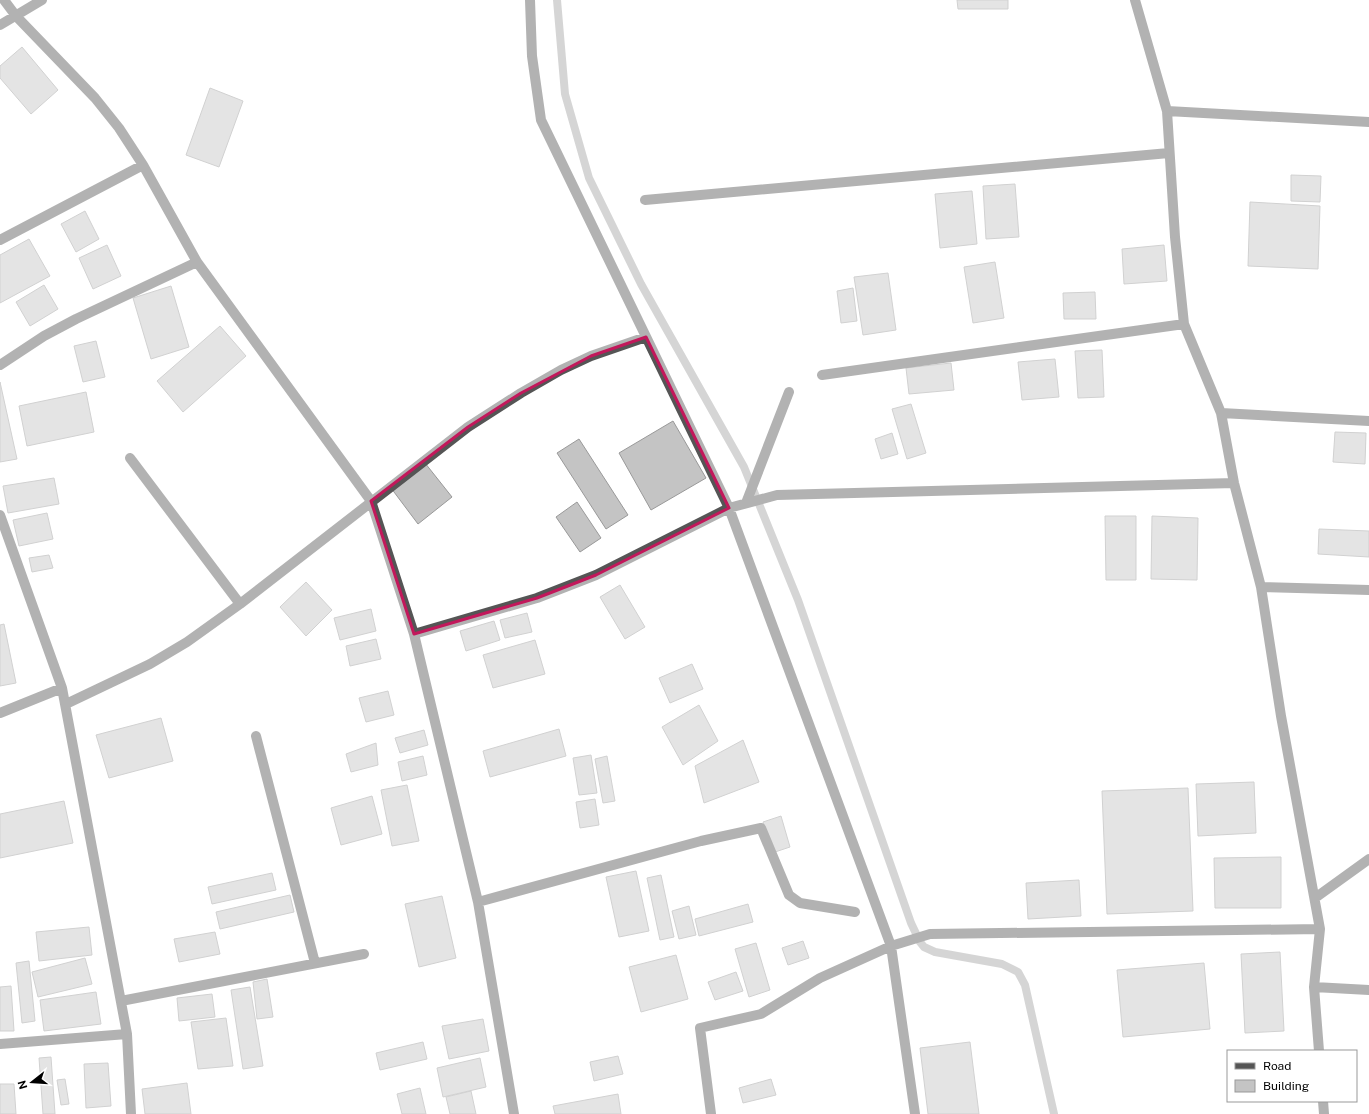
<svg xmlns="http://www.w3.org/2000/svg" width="1369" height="1114" viewBox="0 0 1369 1114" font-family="'Public Sans',sans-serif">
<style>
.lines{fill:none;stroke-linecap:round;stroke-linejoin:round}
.stream{stroke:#a3a3a3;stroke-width:8}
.building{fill:#c4c4c4;stroke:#999}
.minor{stroke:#555;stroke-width:10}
.marked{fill:none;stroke:#c2185b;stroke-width:3;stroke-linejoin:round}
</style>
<rect width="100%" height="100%" fill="#fff"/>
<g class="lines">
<path class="stream" d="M557 0 565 94 589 178 641 284 744 467 798 600 911 923 920 942 924 947 935 952 1002 964 1018 972 1025 985 1054 1114"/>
</g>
<path class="building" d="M957 0H1008V9H958Z
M22 47 58 90 31 114 0 78V66Z
M210 88 243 101 219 167 186 155Z
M1291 175 1321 176 1320 202 1291 201Z
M1015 184 1019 237 986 239 983 186Z
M972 191 977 244 940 248 935 194Z
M1250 202 1320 206 1318 269 1248 266Z
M85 211 99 239 76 252 61 224Z
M29 239 50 276 0 303V255Z
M107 245 121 276 93 289 79 258Z
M1164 245 1167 281 1124 284 1122 249Z
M995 262 1004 318 973 323 964 267Z
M888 273 896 330 863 335 854 277Z
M44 285 58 309 30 326 16 302Z
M171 286 189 347 151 359 133 298Z
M853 288 857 321 841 323 837 291Z
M1095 292 1096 319H1064L1063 293Z
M220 326 246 356 183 412 157 381Z
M96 341 105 377 83 382 74 346Z
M1102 350 1104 397 1078 398 1075 351Z
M1055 359 1059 397 1022 400 1018 362Z
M951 363 954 390 909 394 906 368Z
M0 382 17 459 0 462Z
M86 392 94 432 27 446 19 406Z
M911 404 926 453 907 459 892 409Z
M673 421 706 478 651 510 619 453Z
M1335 432 1366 433 1365 464 1333 462Z
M892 433 898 454 881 459 875 439Z
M579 439 628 515 606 529 557 453Z
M425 463 452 497 418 524 391 488Z
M54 478 59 504 8 513 3 486Z
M577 502 601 538 580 552 556 517Z
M47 513 53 539 19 546 13 520Z
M1105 516H1136V580H1106Z
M1152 516 1198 518 1197 580 1151 579Z
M1319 529 1369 531V557L1318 554Z
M49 555 53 568 32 572 29 558Z
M306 582 332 610 306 636 280 607Z
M620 585 645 627 625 639 600 597Z
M371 609 376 631 340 640 334 618Z
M527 613 532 632 505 638 500 620Z
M494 621 500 640 466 651 460 631Z
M4 624 16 683 0 686V625Z
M376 639 381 659 350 666 346 646Z
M535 640 545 674 493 688 483 655Z
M692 664 703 689 670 703 659 678Z
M388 691 394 715 366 722 359 698Z
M699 705 718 741 683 765 662 727Z
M161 718 173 761 109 778 96 735Z
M559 729 566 756 490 777 483 751Z
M424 730 428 745 400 753 395 738Z
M743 740 759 782 704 803 695 766Z
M376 743 378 765 351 772 346 754Z
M591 755 597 793 579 795 573 758Z
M423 756 427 775 402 781 398 762Z
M607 756 615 801 603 803 595 759Z
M1254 782 1256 833 1198 836 1196 784Z
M407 785 419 841 392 846 381 790Z
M1188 788 1193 911 1107 914 1102 791Z
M372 796 382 834 341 845 331 808Z
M595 799 599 825 580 828 576 802Z
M64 801 73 843 0 858V814Z
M781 816 790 847 772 853 763 822Z
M1281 857V908H1215L1214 858Z
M636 871 649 931 619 937 606 877Z
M272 873 276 890 212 904 208 887Z
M661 875 674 937 660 940 647 878Z
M1079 880 1081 916 1028 919 1026 883Z
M290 895 294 912 220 929 216 912Z
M442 896 456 958 419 967 405 904Z
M748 904 753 922 699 936 695 919Z
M689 906 696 935 679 939 672 911Z
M89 927 92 955 39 961 36 932Z
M215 932 220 954 179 962 174 939Z
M803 941 809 958 788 965 782 948Z
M756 943 770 990 749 997 735 949Z
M1280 952 1284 1031 1245 1033 1241 954Z
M676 955 688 999 641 1012 629 967Z
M85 958 92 984 38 997 32 972Z
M29 961 35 1021 22 1023 16 963Z
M1204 963 1210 1029 1123 1037 1117 970Z
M736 972 743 991 715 1000 708 982Z
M267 979 273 1017 257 1019 253 982Z
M11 986 14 1031H0V987Z
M250 987 263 1066 243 1069 231 990Z
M96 992 101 1024 44 1031 40 1000Z
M212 994 215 1017 179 1021 177 998Z
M226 1018 233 1066 198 1069 191 1022Z
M483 1019 489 1051 449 1059 442 1026Z
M423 1042 427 1059 380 1070 376 1053Z
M970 1042 979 1114H928L920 1048Z
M618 1056 623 1074 594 1081 590 1062Z
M51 1057 55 1114H43L39 1058Z
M480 1058 486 1087 443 1097 437 1068Z
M108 1063 111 1106 86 1108 84 1064Z
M65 1079 69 1104 61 1105 57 1080Z
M771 1079 776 1095 743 1103 739 1088Z
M187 1083 191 1114H145L142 1089Z
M0 1084H14L16 1114H0Z
M420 1088 426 1114H402L397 1094Z
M471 1091 476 1114H450L446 1097Z
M618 1094 621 1114H555L553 1106Z"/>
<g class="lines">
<path class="minor" d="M4 0 16 16 95 98 119 128 143 165 197 262 371 501 414 634 478 902 514 1114
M530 0 532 56 541 120 729 508 891 946 915 1114
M1135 0 1167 111 1175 237 1184 324 1221 413 1234 483 1261 587 1281 716 1320 929 1314 987 1319 1051
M0 25 42 0
M1167 111 1369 122
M645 200 1169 153
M0 240 143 165
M0 365 44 336 76 319 197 262
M822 375 1184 324
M1221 413 1369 421
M130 458 240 604
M746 503 789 392
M0 515 62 688 127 1034 131 1114
M1261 587 1369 590
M414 634 537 598 596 575 729 508 777 495 1234 483
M66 704 150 664 187 642 240 604 468 427 521 393 561 370 591 356 646 337
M0 713 62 688
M256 736 315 963
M1315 898 1369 859
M478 902 701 841 761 828 789 895 800 903 855 912
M1314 987 1369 990
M121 1001 364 954
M0 1044 127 1034
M1323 1101 1324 1114
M711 1114 700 1028 761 1014 820 978 891 946 930 934 1320 929"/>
</g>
<path d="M0 0H1369V1114H0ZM646 337 729 508 596 575 537 598 414 634 371 501 468 427 521 393 591 356Z" fill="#fff" fill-opacity=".55" fill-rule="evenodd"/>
<path class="marked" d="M646 337 729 508 596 575 537 598 414 634 371 501 468 427 521 393 591 356Z"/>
<rect x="1227" y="1050" width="130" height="52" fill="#ffffff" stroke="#999999"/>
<rect x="1235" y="1063" width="20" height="6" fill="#555555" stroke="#999999"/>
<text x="1263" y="1070" font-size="12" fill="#000000">Road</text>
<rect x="1235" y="1080" width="20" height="12" fill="#c4c4c4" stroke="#999999"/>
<text x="1263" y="1090" font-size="12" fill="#000000">Building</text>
<g transform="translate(32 1082) rotate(253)" stroke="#ffffff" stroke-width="3" paint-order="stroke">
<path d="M0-3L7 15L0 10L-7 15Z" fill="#000000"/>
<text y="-6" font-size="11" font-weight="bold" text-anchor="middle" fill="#000000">N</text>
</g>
</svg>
